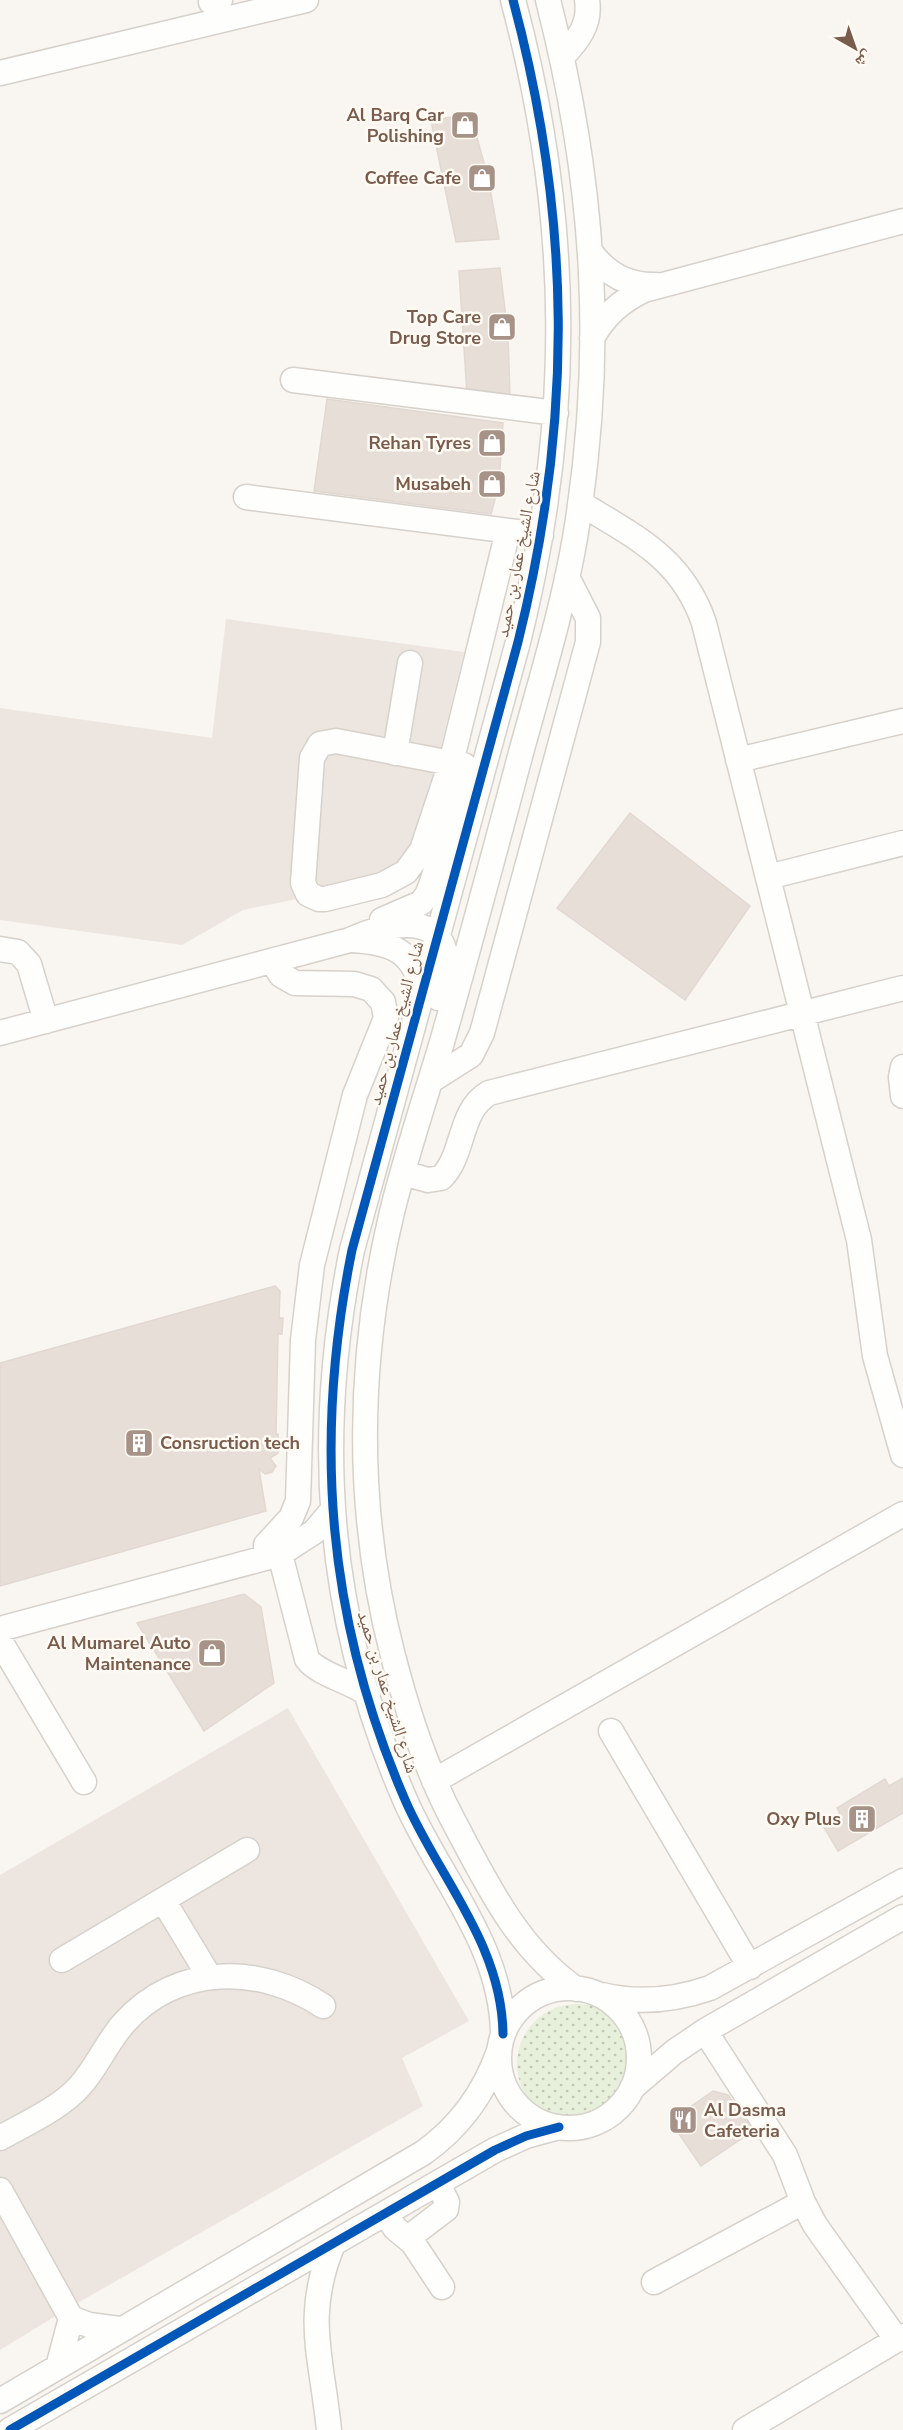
<svg xmlns="http://www.w3.org/2000/svg" width="903" height="2430" viewBox="0 0 903 2430" font-family="'Nunito Sans','Noto Naskh Arabic',sans-serif">
<style>
.industrial{fill:#ede5e0}
.green{fill:url(#green-dots)}
.building{fill:#e6ded7;stroke:#e2d8d2;stroke-width:1.5}
.lines{fill:none;stroke-linecap:round;stroke-linejoin:round}
.minor-casing{stroke:#d7d1cb;stroke-width:27}
.minor{stroke:#fefefd;stroke-width:24}
.cycleway-casing{stroke:#fffaf3;stroke-width:13}
.cycleway{stroke:#0057b8;stroke-width:9}
.labels{text-anchor:middle;stroke-width:5;stroke-linejoin:round;paint-order:stroke}
.poi-label{font-size:18px;font-weight:bold;fill:#7a5c4d;stroke:#fffaf3;text-anchor:end}
.street-label{font-size:18px;fill:#7a5c4d;stroke:#fffaf3}
</style>
<defs>
<pattern id="green-dots" width="8" height="8" patternUnits="userSpaceOnUse" patternTransform="scale(1.5)"><rect width="8" height="8" fill="#e7f0db"/><path d="M2 2h.1M6 6h.1" fill="none" stroke="#c0c6b4" stroke-width="1.8" stroke-linecap="round"/></pattern>
</defs>
<rect width="100%" height="100%" fill="#f9f5f0"/>
<path class="industrial" d="M226 619 464 652 409 876 243 910 182 945 0 920V708L212 738Z
M288 1708 469 2021 402 2058 423 2106 67 2309 0 2350V1875Z"/>
<path class="green" d="M517 2064a60 60 0 1 1 120 0a60 60 0 1 1-120 0Z"/>
<path class="building" d="M470 113 488 177 499 239 456 242 431 121Z
M500 268 508 334 510 397 467 394 459 271Z
M327 399 503 423 499 484 491 514 314 491Z
M630 813 750 906 685 1000 557 908Z
M275 1286 280 1291 279 1318H283L282 1334H278L276 1434H278V1453L270 1458 276 1466 272 1472 265 1474 259 1469 266 1511 0 1586V1363Z
M244 1594 261 1607 274 1683 204 1731 137 1623Z
M903 1778V1813L838 1851 822 1824 840 1813 837 1808 885 1779 889 1786Z
M713 2091 728 2095 753 2131 701 2166 670 2121Z"/>
<g class="lines">
<g class="minor-casing">
<path id="minor" d="M548 0C595 183 606 351 575 538 562 613 539 686 519 760 494 854 469 948 442 1042 425 1099 406 1155 392 1212 357 1359 355 1510 393 1656 408 1714 426 1770 454 1822 487 1884 517 1948 576 1989
M211 2 220 0
M562 57C578 40 591 24 587 0
M0 73 306 0
M592 254C608 275 629 286 656 285
M592 338C605 315 621 301 644 290L903 221
M293 380 556 413
M246 497 541 535
M580 503C635 537 682 558 704 623L859 1240 875 1356 903 1455
M336 741 451 763 422 850 406 872 382 885 325 899H319L308 894 303 883 312 758 320 744Z
M395 753 410 663
M738 760 903 721
M464 765 451 763 508 531
M768 877 903 843
M382 920 421 903 427 895C446 856 440 797 482 774
M352 940C390 942 414 950 422 991
M0 949 18 952 29 964 46 1021
M0 1033 350 940C379 927 439 907 446 958 448 971 442 986 438 998
M903 1067 901 1077 903 1096
M430 1081 471 1055 482 1033 588 642V618L567 577
M403 1173 428 1180 441 1178C465 1155 458 1111 489 1093L903 988
M280 1554 307 1659C318 1674 350 1681 368 1694
M266 1557V1545L291 1518 298 1501 303 1340 312 1265 355 1095 386 1018 383 1002 371 989 354 984 295 983 281 975 272 961
M0 1629 280 1554 314 1532 331 1512
M0 1641 84 1782
M611 1731 750 1967
M434 1781 903 1514
M163 1900 209 1976
M62 1960 247 1850
M499 2058a70 70 0 1 1 140 0a70 70 0 1 1-140 0Z
M602 1995C639 2004 675 2000 710 1988L903 1881
M705 2031 785 2155 803 2202 815 2225 897 2340
M503 2034C502 1945 440 1879 406 1802 327 1621 313 1442 352 1250L518 642C573 421 572 220 513 0
M632 2088 674 2052 705 2031 903 1917
M0 2138C27 2123 59 2109 80 2086 97 2067 107 2042 124 2023 177 1964 260 1964 323 2006
M0 2190 71 2318 89 2325 119 2329
M386 2214 395 2228 413 2243 442 2287
M408 2238 446 2209 447 2202 438 2184
M654 2282 803 2202
M58 2367 71 2318
M0 2401 423 2153C460 2127 484 2094 499 2051
M10 2430 495 2150 526 2136 559 2127
M329 2430C322 2358 303 2316 333 2244
M745 2430 903 2336"/>
</g>
<use href="#minor" class="minor"/>
<g class="cycleway-casing">
<path id="cycleway" d="M503 2034C502 1945 440 1879 406 1802 327 1621 313 1442 352 1250L518 642C573 421 572 220 513 0
M10 2430 495 2150 526 2136 559 2127"/>
</g>
<use href="#cycleway" class="cycleway"/>
</g>
<defs>
<g id="shop-square" transform="scale(1.5)"><rect x="-9" y="-9" width="18" height="18" rx="4" fill="#a69286" stroke="#fffaf3"/><path d="M-5-2.5h2.3a2.7 3.5 0 0 1 5.4 0H5L5.5 6h-11ZM-1.5-2.5h3a1.5 2.3 0 0 0-3 0Z" fill="#fff"/></g>
<g id="building-square" transform="scale(1.5)"><rect x="-9" y="-9" width="18" height="18" rx="4" fill="#a69286" stroke="#fffaf3"/><path d="M-4-6H4V6H1V3H-1V6H-4ZM-2.5-4.3h1.7v1.8h-1.7ZM.8-4.3h1.7v1.8H.8ZM-2.5-1h1.7V.8h-1.7ZM.8-1h1.7V.8H.8Z" fill="#fff"/></g>
<g id="restaurant-square" transform="scale(1.5)"><rect x="-9" y="-9" width="18" height="18" rx="4" fill="#a69286" stroke="#fffaf3"/><path d="M-5-6h1v4h1v-4h1v4h1v-4h1v5L-1.5 .5V6h-2V.5L-5-1ZM5-6V6H3V1.5H1.5Q1.5-4 5-6Z" fill="#fff"/></g>
</defs>
<g fill-rule="evenodd">
<use href="#shop-square" x="465" y="125"/>
<use href="#shop-square" x="482" y="178"/>
<use href="#shop-square" x="502" y="327"/>
<use href="#shop-square" x="492" y="443"/>
<use href="#shop-square" x="492" y="484"/>
<use href="#building-square" x="139" y="1443"/>
<use href="#shop-square" x="212" y="1653"/>
<use href="#building-square" x="862" y="1819"/>
<use href="#restaurant-square" x="683" y="2120"/>
</g>
<g class="labels">
<g class="poi-label">
<text x="444" y="121">Al Barq Car<tspan x="444" dy="21">Polishing</tspan></text>
<text x="461" y="184">Coffee Cafe</text>
<text x="481" y="323">Top Care<tspan x="481" dy="21">Drug Store</tspan></text>
<text x="471" y="449">Rehan Tyres</text>
<text x="471" y="490">Musabeh</text>
<text x="160" y="1449" text-anchor="start">Consruction tech</text>
<text x="191" y="1649">Al Mumarel Auto<tspan x="191" dy="21">Maintenance</tspan></text>
<text x="841" y="1825">Oxy Plus</text>
<text x="704" y="2116" text-anchor="start">Al Dasma<tspan x="704" dy="21">Cafeteria</tspan></text>
</g>
<g class="street-label">
<text transform="translate(518 554) rotate(-79)" y="6">شارع الشيخ عمار بن حميد</text>
<text transform="translate(396 1023) rotate(-75)" y="6">شارع الشيخ عمار بن حميد</text>
<text transform="translate(388 1692) rotate(73)" y="6">شارع الشيخ عمار بن حميد</text>
</g>
</g>
<g transform="translate(855 48) rotate(140)" stroke="#fffaf3" stroke-width="4.5" paint-order="stroke">
<path d="M0-4.5L10 22L0 15L-10 22Z" fill="#7a5c4d"/>
<text y="-9" font-size="16" font-weight="bold" text-anchor="middle" fill="#7a5c4d">ش</text>
</g>
</svg>
